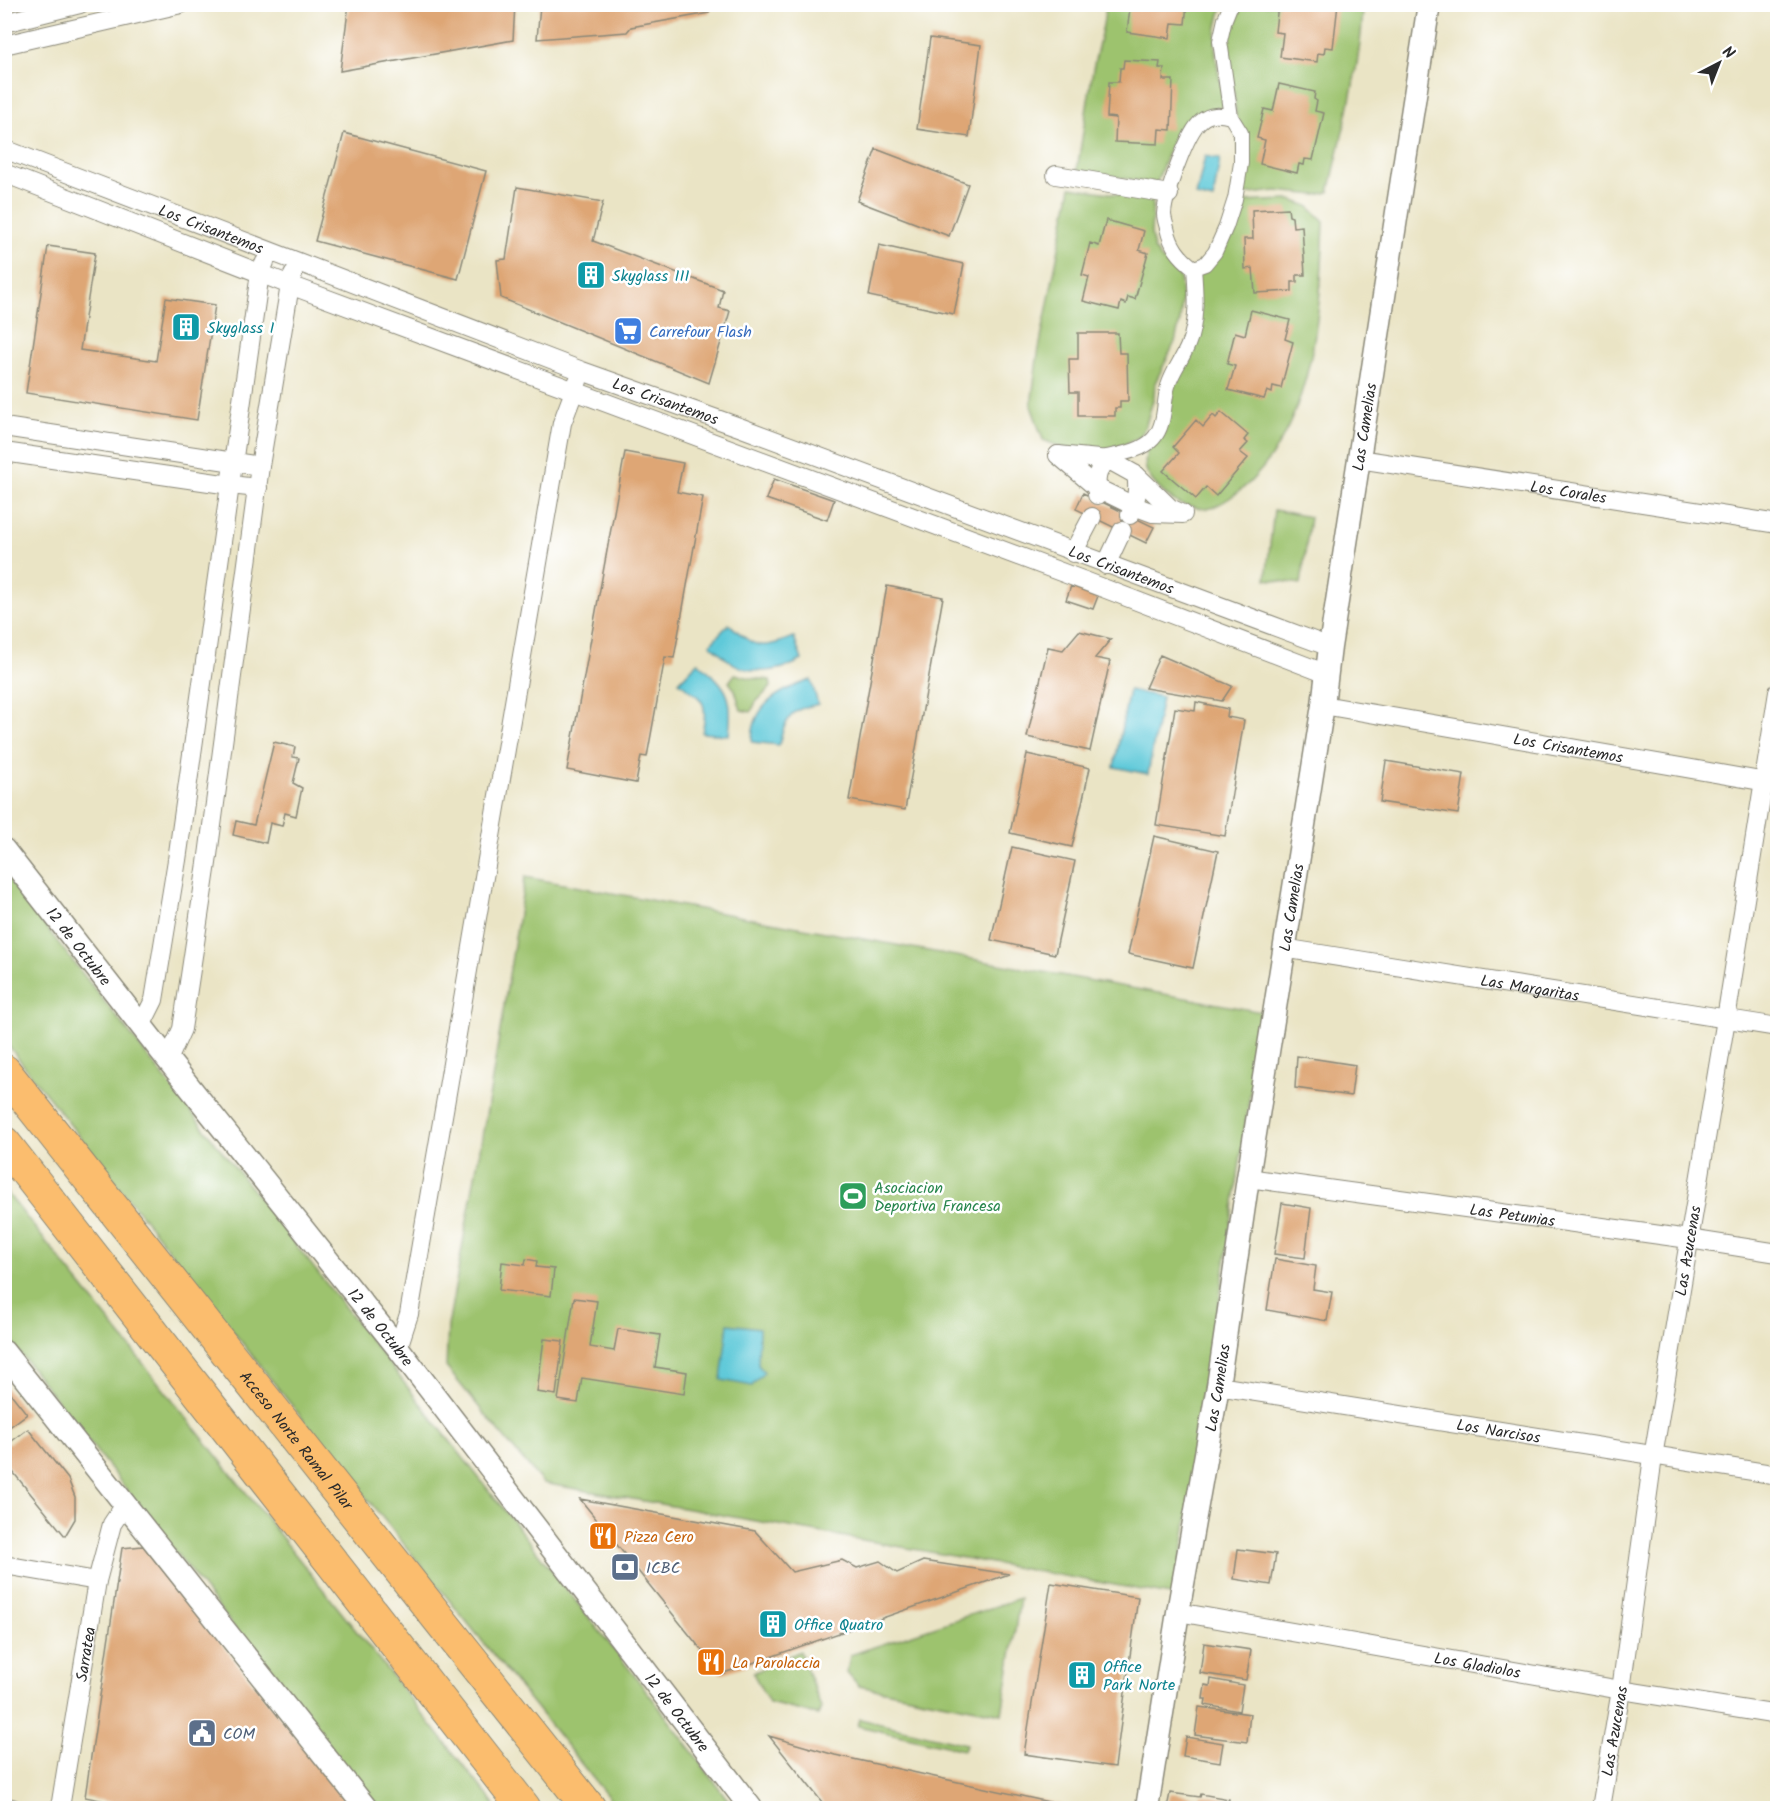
<svg xmlns="http://www.w3.org/2000/svg" width="1782" height="1813" viewBox="0 0 1782 1813" font-family="Kalam,sans-serif">
<style>
.green{fill:#9dc36e;stroke:#64774c;stroke-width:1.5}
.water{fill:#5ec9d9;stroke:#447a82;stroke-width:1.5}
.building{fill:#dea675}
.lines{fill:none;stroke-linecap:round;stroke-linejoin:round}
.pedestrian-casing{stroke:#8a8878;stroke-width:16}
.minor-casing{stroke:#8a8878;stroke-width:20}
.tertiary-casing{stroke:#8a8878;stroke-width:25}
.motorway-casing{stroke:#8a8878;stroke-width:35}
.pedestrian{stroke:#fff;stroke-width:14}
.minor{stroke:#fff;stroke-width:18}
.tertiary{stroke:#fff;stroke-width:22}
.motorway{stroke:#fbbd6e;stroke-width:33}
.labels{text-anchor:middle;stroke-width:5;stroke-linejoin:round;paint-order:stroke}
.street-label{font-size:16px;fill:#2b2b2b;stroke:#fff}
.culture-label{font-size:16px;fill:#0d838f;stroke:#fff;text-anchor:start}
.shop-label{font-size:16px;fill:#366cbe;stroke:#fff;text-anchor:start}
.leisure-label{font-size:16px;fill:#27864d;stroke:#fff;text-anchor:start}
.food-label{font-size:16px;fill:#c56008;stroke:#fff;text-anchor:start}
.service-label{font-size:16px;fill:#4e5e75;stroke:#fff;text-anchor:start}
</style>
<rect width="100%" height="100%" fill="#fff"/>
<filter id="ink" filterUnits="userSpaceOnUse"><feTurbulence type="fractalNoise" baseFrequency=".0167" numOctaves="2"/><feDisplacementMap in="SourceGraphic" scale="12" xChannelSelector="R" yChannelSelector="G"/><feConvolveMatrix kernelMatrix="1 2 1 2 8 2 1 2 1" color-interpolation-filters="sRGB"/></filter>
<filter id="wash" filterUnits="userSpaceOnUse"><feTurbulence type="fractalNoise" baseFrequency=".008" numOctaves="4" result="noise"/><feDisplacementMap in="SourceGraphic" scale="24" xChannelSelector="R" yChannelSelector="G"/><feGaussianBlur stdDeviation="1.35" result="paint"/><feColorMatrix in="noise" values="0 0 0 0 0 0 0 0 0 0 0 0 0 0 0 0 0 1.4 0 .05"/><feComposite in="paint" operator="in"/></filter>
<g filter="url(#wash)">
<rect width="100%" height="100%" fill="#eae4c5"/>
<path class="green" d="M1106 5H1223C1209 43 1217 65 1225 104L1214 114C1210 114 1204 113 1200 114 1173 123 1166 161 1156 184L1077 170 1093 69 1103 25Z
M1232 5H1363C1362 44 1354 81 1346 119 1340 143 1335 168 1329 192L1317 195 1276 191 1243 195 1234 92 1223 57Z
M1071 187 1153 200 1151 234 1154 249 1163 261 1175 269 1180 278 1182 299 1180 321 1175 342 1155 383 1154 396 1146 425 1140 437 1104 454 1073 452 1043 440 1031 406 1037 359Z
M1291 200 1308 206 1324 221C1321 307 1315 414 1253 479 1244 489 1219 507 1207 509 1206 509 1200 508 1198 508 1193 506 1186 506 1180 504 1169 499 1149 481 1146 469 1144 461 1146 454 1148 446L1191 336V274L1230 232 1240 216V202Z
M1274 510 1310 517 1301 584 1266 579Z
M735 674 750 678 770 680 771 687 756 702 751 712 741 710 735 690 729 682Z
M5 875 656 1703 734 1808H617L277 1387 31 1075 5 1041Z
M525 877 1262 1012 1176 1596 543 1483 517 1453 446 1367 448 1326 488 1104Z
M4 1189 487 1795 497 1808H378L272 1676 5 1334Z
M1020 1598 1002 1714 859 1686 847 1672 850 1655Z
M800 1651 821 1708 818 1715 769 1703 753 1673Z
M860 1719 966 1744 964 1750 858 1726Z"/>
<path class="water" d="M1205 156 1220 159 1213 200 1196 196Z
M729 624C757 649 758 650 794 637L802 660C780 672 750 677 728 660 722 655 716 649 710 644Z
M698 662C728 688 733 694 729 735L702 733C709 701 703 700 679 682Z
M811 680 818 704C813 706 807 706 803 708 787 713 782 731 779 745L752 742C752 705 778 691 811 680Z
M1129 690 1162 697 1148 774 1114 767Z
M728 1324 759 1328 758 1365 764 1372 752 1386 721 1380Z"/>
<g id="blocks">
<path class="building" d="M349 4H515L513 40 340 71Z
M935 4H957V8L935 6Z
M1123 4H1187L1185 24 1172 23 1170 38 1127 32 1130 8 1122 7Z
M1278 4H1338L1333 48 1325 47 1324 54 1318 53 1317 62 1280 57 1283 33 1275 32Z
M540 5H712L709 13 631 27 627 32 537 39Z
M930 38 981 45 969 137 917 129Z
M1124 60 1160 62 1159 68H1164L1163 80H1173L1171 130 1159 129 1158 144 1115 142 1116 118 1107 117 1109 82H1119L1120 68H1123Z
M1279 84 1315 92 1314 99 1317 101 1315 111 1324 113 1313 160 1305 159 1304 165 1299 164 1297 173 1260 164 1265 140 1257 138 1264 109 1273 111Z
M344 133 486 171 458 279 315 241Z
M876 149 968 184 949 236 857 201Z
M517 187 603 202 593 241 723 290 719 308 730 311 709 383 501 298 497 260 506 259Z
M1288 208 1289 216 1292 217 1293 227 1302 226 1305 275H1297V282H1292V291L1255 293 1253 268 1245 269 1244 239H1253L1252 210Z
M1106 220 1144 231 1139 250 1148 253 1135 299 1128 297 1126 304 1121 302 1119 310 1083 301 1089 277 1082 275 1090 243 1099 246Z
M879 245 964 264 954 314 869 296Z
M48 246 95 253 80 350 156 361 166 298 215 305 197 420 26 393Z
M1251 310 1290 320 1285 339 1293 342 1281 388 1273 386 1272 393 1267 391 1264 399 1228 390 1235 366 1227 364 1235 332 1245 335Z
M1078 333H1118L1119 353H1127L1128 401H1120V408H1115V416H1078V392H1070L1069 359H1078Z
M1221 412 1248 435 1244 440 1248 443 1240 452 1248 458 1216 496 1206 487 1196 499 1163 471 1179 453 1173 447 1196 420 1203 427 1213 415 1216 418Z
M625 452 683 463 677 492 703 497 674 658 665 657 647 757 641 756 636 783 567 770Z
M774 479 834 500 827 520 766 499Z
M1083 493 1154 527 1146 543 1076 509Z
M887 586 943 597 905 810 849 800Z
M1071 586 1098 596 1093 609 1066 600Z
M1079 631 1111 639 1095 658 1110 661 1090 751 1027 737 1048 647 1063 650Z
M1160 655 1232 686 1222 701 1145 688Z
M1196 702 1228 709 1227 717 1244 720 1225 836 1156 825 1175 708 1195 711Z
M274 742 295 747 293 757 299 758 293 783 302 788 296 816 285 813 282 826 270 823 266 843 233 835 236 821 254 825Z
M1027 754 1090 768 1072 847 1010 833Z
M1386 761 1464 774 1458 814 1380 802Z
M1154 836 1218 851 1193 968 1128 954Z
M1012 847 1075 861 1055 954 991 940Z
M1297 1056 1355 1065 1351 1096 1295 1088Z
M1282 1203 1311 1208 1305 1258 1274 1254Z
M526 1259 537 1261 536 1267 554 1269 551 1296 499 1290 502 1262 525 1265Z
M1275 1259 1316 1266 1313 1289 1332 1292 1327 1321 1267 1310Z
M574 1298 597 1301 590 1347 614 1351 618 1329 660 1335 655 1367 687 1372 684 1394 582 1378 578 1403 558 1400Z
M544 1339 563 1341 556 1395 537 1392Z
M4 1385 27 1414 4 1431Z
M28 1429 68 1479 75 1497V1519L65 1536 4 1461V1447Z
M580 1499 755 1531 792 1572 842 1560 857 1568 880 1561 897 1573 923 1561 1009 1574 721 1674Z
M143 1546 353 1808H139L85 1797 122 1548Z
M1238 1549 1276 1554 1271 1585 1234 1579Z
M1051 1583 1138 1597 1115 1767 1024 1754Z
M1204 1643 1251 1650 1246 1680 1200 1673Z
M1211 1679 1243 1685 1239 1711 1205 1705 1206 1699H1203L1205 1685 1210 1686Z
M1199 1707 1250 1714 1247 1742 1195 1735Z
M769 1736 835 1755 1076 1808H836L826 1807Z
M1186 1737 1223 1743 1220 1762 1183 1756Z
M1170 1793 1200 1797 1201 1794 1229 1799 1227 1808H1167Z"/>
</g>
</g>
<g filter="url(#ink)">
<use href="#blocks" fill-opacity="0" stroke="#8a8878" stroke-width="1.5"/>
<g class="lines">
<g class="pedestrian-casing">
<path id="pedestrian" d="M1194 268C1179 257 1171 246 1167 228 1166 224 1164 218 1164 214 1165 196 1187 132 1201 121 1210 113 1220 114 1231 117
M1102 458C1119 454 1141 452 1153 439 1166 425 1163 403 1168 386 1173 370 1182 360 1188 345 1198 321 1196 293 1194 268L1205 264 1215 252 1226 227 1235 199 1241 163V133L1231 117 1220 41 1225 19 1231 4"/>
</g>
<g class="minor-casing">
<g id="minor">
<path d="M4 23 80 4"/>
<path d="M4 45 181 4"/>
<path id="s1" d="M4 149 582 371 742 428 1330 647"/>
<path d="M4 173 290 285 1085 581 1327 674"/>
<path d="M1056 175 1169 194"/>
<path d="M4 427 260 466"/>
<path d="M4 452 230 485 258 488"/>
<path d="M1058 455 1097 488 1134 506 1153 513 1183 514"/>
<path d="M1058 455 1109 460"/>
<path id="s2" d="M1359 459 1778 524"/>
<path d="M1136 475 1170 508 1181 513"/>
<path d="M1097 495C1096 479 1095 470 1109 460L1136 475C1139 490 1136 501 1130 515"/>
<path d="M1073 553 1092 517"/>
<path d="M1106 565 1122 531"/>
<path id="s3" d="M1323 705 1778 784"/>
<path id="s4" d="M1283 948 1778 1027"/>
<path d="M142 1024 154 1000 177 860 260 273 265 262"/>
<path d="M168 1060 182 1029 207 863 260 466 290 285 293 275"/>
<path id="s5" d="M1248 1178 1689 1239 1778 1253"/>
<path d="M398 1348 409 1314 562 423 578 381"/>
<path id="s6" d="M1218 1386 1778 1475"/>
<path d="M4 1565 97 1581"/>
<path id="s7" d="M1178 1612 1621 1690 1778 1715"/>
<path d="M4 1807 12 1808"/>
<path id="s8" d="M60 1808 97 1581 112 1524 126 1503"/>
<path id="s9" d="M1601 1808 1621 1690 1653 1457 1726 1019 1778 692"/>
</g>
</g>
<g class="tertiary-casing">
<g id="tertiary">
<path id="s10" d="M4 850 168 1060 398 1348 751 1808"/>
<path d="M4 1352 366 1808"/>
<path id="s11" d="M1147 1808 1178 1612 1218 1386 1248 1178 1323 705 1330 647 1429 4"/>
</g>
</g>
<g class="motorway-casing">
<g id="motorway">
<path id="s12" d="M4 1071 589 1808"/>
<path d="M4 1143 524 1808"/>
</g>
</g>
<use href="#pedestrian" class="pedestrian"/>
<use href="#minor" class="minor"/>
<use href="#tertiary" class="tertiary"/>
<use href="#motorway" class="motorway"/>
</g>
</g>
<defs>
<g id="building-square" transform="scale(1.5)"><rect x="-9" y="-9" width="18" height="18" rx="4" fill="#0f9aa8" stroke="#fff"/><path d="M-4-6H4V6H1V3H-1V6H-4ZM-2.5-4.3h1.7v1.8h-1.7ZM.8-4.3h1.7v1.8H.8ZM-2.5-1h1.7V.8h-1.7ZM.8-1h1.7V.8H.8Z" fill="#fff"/></g>
<g id="supermarket-square" transform="scale(1.5)"><rect x="-9" y="-9" width="18" height="18" rx="4" fill="#3f7fe0" stroke="#fff"/><path d="M-6-5.5h2.5l.6 2H6L4.5 2H-2.5L-4.4-4H-6ZM-1.5 3.2a1.3 1.3 0 1 0 .1 0ZM3 3.2a1.3 1.3 0 1 0 .1 0Z" fill="#fff"/></g>
<g id="stadium-square" transform="scale(1.5)"><rect x="-9" y="-9" width="18" height="18" rx="4" fill="#2e9e5b" stroke="#fff"/><path d="M0-5a6.5 5 0 1 0 0 10a6.5 5 0 1 0 0-10ZM-3.5-1.8h7v3.6h-7Z" fill="#fff"/></g>
<g id="restaurant-square" transform="scale(1.5)"><rect x="-9" y="-9" width="18" height="18" rx="4" fill="#e8710a" stroke="#fff"/><path d="M-5-6h1v4h1v-4h1v4h1v-4h1v5L-1.5 .5V6h-2V.5L-5-1ZM5-6V6H3V1.5H1.5Q1.5-4 5-6Z" fill="#fff"/></g>
<g id="bank-square" transform="scale(1.5)"><rect x="-9" y="-9" width="18" height="18" rx="4" fill="#5c6f8a" stroke="#fff"/><path d="M-6-4H6V4H-6ZM0-2.3a2.3 2.3 0 1 0 0 4.6a2.3 2.3 0 1 0 0-4.6Z" fill="#fff"/></g>
<g id="civic-square" transform="scale(1.5)"><rect x="-9" y="-9" width="18" height="18" rx="4" fill="#5c6f8a" stroke="#fff"/><path d="M-.6-6.5H3V-4.5H.6V-3L4-1V1h2V6H-6V1h2V-1L-.6-3ZM-1.2 2.5V6h2.4V2.5Z" fill="#fff"/></g>
</defs>
<g fill-rule="evenodd">
<use href="#building-square" x="591" y="275"/>
<use href="#building-square" x="186" y="327"/>
<use href="#supermarket-square" x="628" y="331"/>
<use href="#stadium-square" x="853" y="1196"/>
<use href="#restaurant-square" x="603" y="1536"/>
<use href="#bank-square" x="625" y="1567"/>
<use href="#building-square" x="773" y="1624"/>
<use href="#restaurant-square" x="711" y="1662"/>
<use href="#building-square" x="1082" y="1675"/>
<use href="#civic-square" x="202" y="1733"/>
</g>
<g class="labels">
<g class="street-label">
<text dy="6" stroke="none"><textPath href="#s1" startOffset="222">Los Crisantemos</textPath></text>
<text dy="6" stroke="none"><textPath href="#s1" startOffset="708">Los Crisantemos</textPath></text>
<text dy="6" stroke="none"><textPath href="#s11" startOffset="1398">Las Camelias</textPath></text>
<text dy="6" stroke="none"><textPath href="#s2" startOffset="212">Los Corales</textPath></text>
<text dy="6" stroke="none"><textPath href="#s1" startOffset="1194">Los Crisantemos</textPath></text>
<text dy="6" stroke="none"><textPath href="#s3" startOffset="249">Los Crisantemos</textPath></text>
<text dy="6" stroke="none"><textPath href="#s11" startOffset="912">Las Camelias</textPath></text>
<text dy="6" stroke="none"><textPath href="#s10" startOffset="122">12 de Octubre</textPath></text>
<text dy="6" stroke="none"><textPath href="#s4" startOffset="250">Las Margaritas</textPath></text>
<text dy="6" stroke="none"><textPath href="#s5" startOffset="267">Las Petunias</textPath></text>
<text dy="6" stroke="none"><textPath href="#s9" startOffset="564">Las Azucenas</textPath></text>
<text dy="6" stroke="none"><textPath href="#s10" startOffset="608">12 de Octubre</textPath></text>
<text dy="6" stroke="none"><textPath href="#s11" startOffset="426">Las Camelias</textPath></text>
<text dy="6" stroke="none"><textPath href="#s6" startOffset="284">Los Narcisos</textPath></text>
<text dy="6" stroke="none"><textPath href="#s12" startOffset="471">Acceso Norte Ramal Pilar</textPath></text>
<text dy="6" stroke="none"><textPath href="#s8" startOffset="156">Sarratea</textPath></text>
<text dy="6" stroke="none"><textPath href="#s7" startOffset="304">Los Gladiolos</textPath></text>
<text dy="6" stroke="none"><textPath href="#s10" startOffset="1094">12 de Octubre</textPath></text>
<text dy="6" stroke="none"><textPath href="#s9" startOffset="78">Las Azucenas</textPath></text>
</g>
<g class="culture-label">
<text x="612" y="281">Skyglass III</text>
<text x="207" y="333">Skyglass I</text>
<text x="794" y="1630">Office Quatro</text>
<text x="1103" y="1672">Office<tspan x="1103" dy="18">Park Norte</tspan></text>
</g>
<g class="shop-label">
<text x="649" y="337">Carrefour Flash</text>
</g>
<g class="leisure-label">
<text x="874" y="1193">Asociacion<tspan x="874" dy="18">Deportiva Francesa</tspan></text>
</g>
<g class="food-label">
<text x="624" y="1542">Pizza Cero</text>
<text x="732" y="1668">La Parolaccia</text>
</g>
<g class="service-label">
<text x="646" y="1573">ICBC</text>
<text x="223" y="1739">COM</text>
</g>
</g>
<rect width="1782" height="1813" fill="none" stroke="#fff" stroke-width="24"/>
<g transform="translate(1719 63) rotate(42)" stroke="#ffffff" stroke-width="4.5" paint-order="stroke">
<path d="M0-4.5L10 22L0 15L-10 22Z" fill="#2b2b2b"/>
<text y="-9" font-size="16" font-weight="bold" text-anchor="middle" fill="#2b2b2b">N</text>
</g>
</svg>
